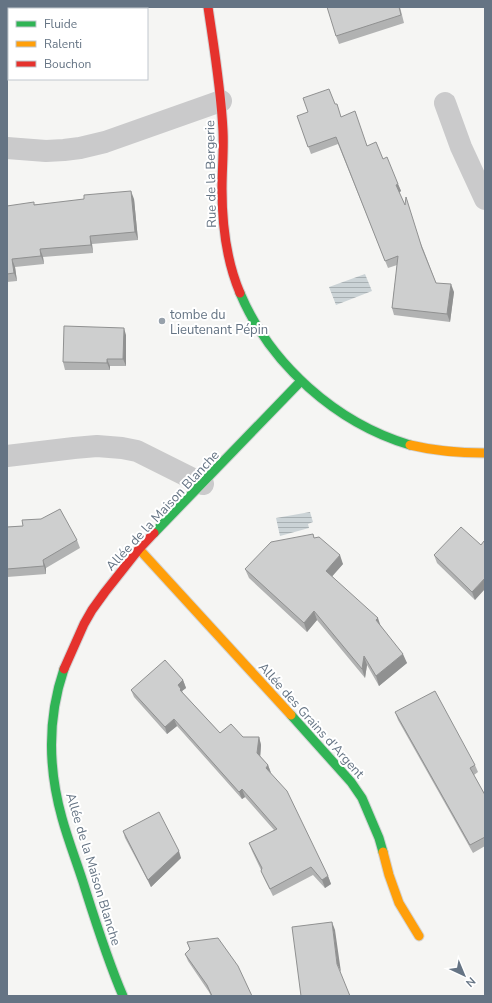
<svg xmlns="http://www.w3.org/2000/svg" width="492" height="1003" viewBox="0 0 492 1003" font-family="'Nunito Sans',sans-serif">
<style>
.water{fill:url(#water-rules)}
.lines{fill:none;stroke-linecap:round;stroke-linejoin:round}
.fast-casing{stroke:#d2d3d4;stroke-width:11}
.slow-casing{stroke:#d2d3d4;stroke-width:11}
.jam-casing{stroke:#d2d3d4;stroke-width:11}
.street{stroke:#cacacb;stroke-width:22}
.fast{stroke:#30b455;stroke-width:9}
.slow{stroke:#ff9f0a;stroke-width:9}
.jam{stroke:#e5322d;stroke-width:9}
.wall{fill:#b1b2b2}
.shaded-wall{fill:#909191}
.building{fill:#cecfcf;stroke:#909191}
.poi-dot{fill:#97a1ab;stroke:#fff;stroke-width:1.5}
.labels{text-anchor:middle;stroke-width:4;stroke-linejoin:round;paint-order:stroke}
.street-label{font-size:13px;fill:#657484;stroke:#fff}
.poi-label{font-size:13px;fill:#657484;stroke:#fff;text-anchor:start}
</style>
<defs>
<pattern id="water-rules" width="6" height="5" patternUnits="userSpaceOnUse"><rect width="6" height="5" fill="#cbd3d6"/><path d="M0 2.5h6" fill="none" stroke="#a8b0b3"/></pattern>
</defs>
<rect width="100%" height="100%" fill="#f5f5f3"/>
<path class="water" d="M365 274 372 291 336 305 329 287Z
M310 512 313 522 308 524 309 528 280 536 276 518Z"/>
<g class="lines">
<g class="fast-casing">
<path id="fast" d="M240 293C270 364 336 423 410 445
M154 533 301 381
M64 669C47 719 48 768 62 818 68 840 76 860 83 882 95 920 107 959 123 996
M291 715 351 782 362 798 379 838 383 852"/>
</g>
<g class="slow-casing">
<path id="slow" d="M410 445C435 451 459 453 485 453
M139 549 291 715
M383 852 389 875 399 903 419 936"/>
</g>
<g class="jam-casing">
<path id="jam" d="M208 7C214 48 221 89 223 131 224 150 222 169 222 189 222 224 226 260 240 293
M64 669 84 624 92 610 105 592 139 549 154 533"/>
</g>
<path class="street" d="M445 103 461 147 485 199
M7 148 46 151 64 150 80 148 105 142 221 101
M7 456 74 448 97 446 122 448 137 451 203 484"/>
<use href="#fast" class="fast"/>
<use href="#slow" class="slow"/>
<use href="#jam" class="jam"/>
</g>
<path class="wall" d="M7 7 9 9V71H7Z
M400 7 404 23 339 44 336 36Z
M335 104 341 117 367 146 383 159 398 184 401 191 399 192 424 251 436 283 454 292 450 322 394 315 392 308 397 265 388 268 338 144 311 154 297 116Z
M134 199 138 240 92 244 93 253 43 257 44 264 15 267 17 281 7 282V206Z
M126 335V366H110V370H65L63 362Z
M23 526 77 540 80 548 46 568V574L7 577V527Z
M313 534 314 538 343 564 332 576 381 626 407 663 379 686 367 665 365 678 317 620 307 632 249 578 245 569Z
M481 545 475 600 437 563 434 555Z
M183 680 186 688 182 691 183 693 220 733 243 737H259L261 745 260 756 268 765 271 773 328 876 331 884 325 888 313 875 273 896 264 878 261 871V870L252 851 249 843 274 830 245 797 242 799 177 726 167 734 134 697 131 690Z
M395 712 475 765 478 772 474 775 485 795V846L473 853 398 720Z
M123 831 181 858 151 887 125 838Z
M187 942 252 996H211L209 992 188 961 185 954 190 950Z"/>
<path class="shaded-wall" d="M398 184 401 191 399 193 396 185Z
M131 191 134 199 138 240 135 232Z
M90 236 92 244 93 253 91 245Z
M40 249 43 257 44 264 41 256Z
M12 259 15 267 17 281 14 273Z
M451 284 454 292 450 322 447 314Z
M124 328 126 335V366L123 359Z
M107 359 110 366V370L107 363Z
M340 555 343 564 329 580 326 571Z
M43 560 46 568V574L44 566Z
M485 578V589L475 600 472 592Z
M314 611 317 620 307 632 304 623Z
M378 618 381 627 376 620Z
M403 654 407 663 379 686 376 676Z
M364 656 367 665 365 678 362 669Z
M183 680 186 688 182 691 184 697 178 685Z
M174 719 177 726 167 734 165 727Z
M259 737 261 745 260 760 257 753Z
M268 765 271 773 266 768Z
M242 789 245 797 242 799 239 792Z
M179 851 181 858 151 887 148 880Z
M328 876 331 884 325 888 322 880Z
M332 922 335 930 341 972 337 964Z"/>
<path class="building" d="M7 7H16L23 9H9V64H7Z
M77 7H120V9H77Z
M327 7H399L401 15 336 36Z
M329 89 335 104H337L341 117 355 111 367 146 376 142 383 159 387 157 398 184 396 185 405 205 406 197 422 248 436 283 451 284 447 314 392 308 398 256 385 261 336 137 308 147 297 116 308 112 303 98Z
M131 191 135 232 90 236 91 245 40 249 41 256 12 259 14 273 7 274V206L34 202V205L84 199V195Z
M64 326 124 328 123 359H107V363L63 362Z
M60 509 77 540 43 560 44 566 7 569V527L23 526 22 520 41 519Z
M461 527 481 545 484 541 485 542V578L472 592 434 555Z
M313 534 314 538 319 537 340 555 326 571 378 618 376 620 403 654 376 676 364 656 362 669 314 611 304 623 245 569 271 542Z
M165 660 183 680 178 685 181 689 180 690 220 733 231 724 243 737H259L257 753 268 765 266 768 287 791 328 876 322 880 311 867 270 889 261 871 262 868 249 843 277 829 242 789 239 792 174 719 165 727 131 690Z
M435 691 475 765 470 768 485 795V837L470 845 395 712Z
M159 812 179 851 148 880 123 831Z
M332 922 337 964 350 996H301L292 927Z
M218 938 238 966 252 996H212L207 985 185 954 190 949 187 942Z"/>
<circle class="poi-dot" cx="162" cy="321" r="4"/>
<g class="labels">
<g class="street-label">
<text transform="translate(210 174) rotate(-91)" y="5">Rue de la Bergerie</text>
<text transform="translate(162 510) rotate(-47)" y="5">Allée de la Maison Blanche</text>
<text transform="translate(312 720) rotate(48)" y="5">Allée des Grains d'Argent</text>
<text transform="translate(94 869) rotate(73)" y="5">Allée de la Maison Blanche</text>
</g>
<g class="poi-label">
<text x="170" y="319">tombe du<tspan x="170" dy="15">Lieutenant Pépin</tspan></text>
</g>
</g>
<rect width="492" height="1003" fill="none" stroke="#657484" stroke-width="16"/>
<rect x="8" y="8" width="140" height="72" fill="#ffffff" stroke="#c1c7ce"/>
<rect x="16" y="21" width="20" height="6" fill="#30b455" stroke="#c1c7ce"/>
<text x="44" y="28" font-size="12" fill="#657484">Fluide</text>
<rect x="16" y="41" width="20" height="6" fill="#ff9f0a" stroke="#c1c7ce"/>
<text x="44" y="48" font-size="12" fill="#657484">Ralenti</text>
<rect x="16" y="61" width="20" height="6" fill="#e5322d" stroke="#c1c7ce"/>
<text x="44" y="68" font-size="12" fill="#657484">Bouchon</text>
<g transform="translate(464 975) rotate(136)" stroke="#ffffff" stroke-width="3" paint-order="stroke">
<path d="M0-3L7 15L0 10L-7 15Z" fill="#657484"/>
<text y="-6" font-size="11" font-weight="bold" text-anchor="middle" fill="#657484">N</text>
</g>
</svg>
